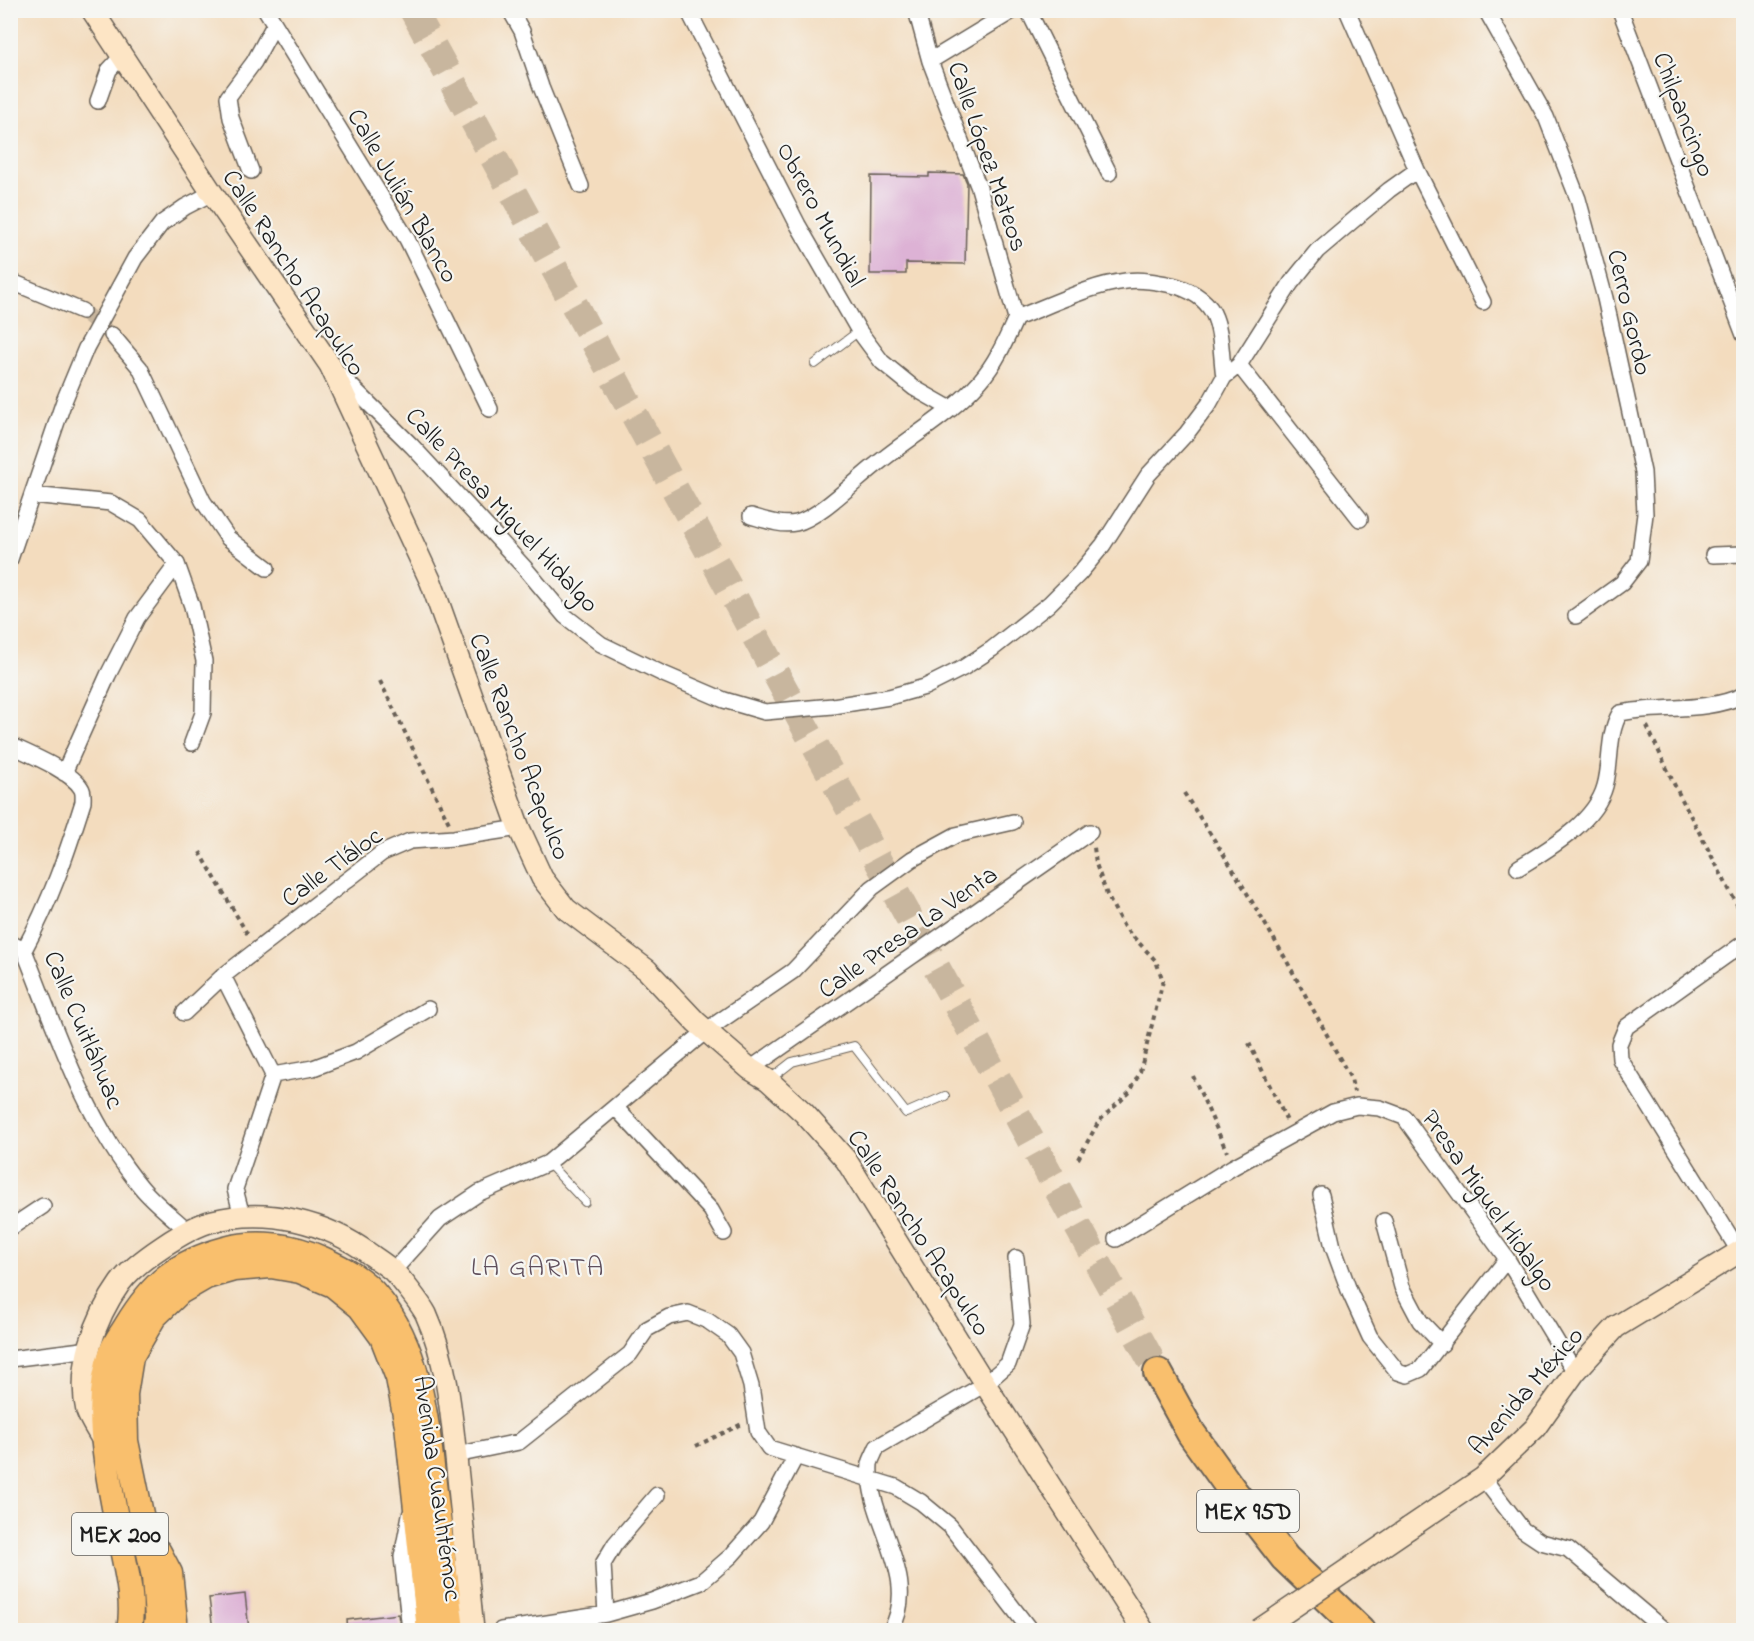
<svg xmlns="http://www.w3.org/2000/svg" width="1754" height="1641" viewBox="0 0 1754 1641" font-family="'Indie Flower',sans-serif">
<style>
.building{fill:#ddb2d5}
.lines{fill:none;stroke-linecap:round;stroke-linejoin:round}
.street-tunnel{stroke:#c8b69e;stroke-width:15;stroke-dasharray:15 8;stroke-linecap:butt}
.highway-tunnel{stroke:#c8b69e;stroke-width:28;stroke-dasharray:28 14;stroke-linecap:butt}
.lane-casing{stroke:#675f55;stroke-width:10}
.street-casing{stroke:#675f55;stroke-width:18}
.secondary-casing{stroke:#675f55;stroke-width:24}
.primary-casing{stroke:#675f55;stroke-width:27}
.highway-casing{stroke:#675f55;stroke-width:32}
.path{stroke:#675f55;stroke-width:4;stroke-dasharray:4.5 4.5;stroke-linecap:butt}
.lane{stroke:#fff;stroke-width:8}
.street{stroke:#fff;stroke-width:15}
.secondary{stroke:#fde5c5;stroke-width:21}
.primary{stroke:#f9bf6d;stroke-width:24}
.highway{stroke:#f9bf6d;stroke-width:28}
.secondary-bridge-casing{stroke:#675f55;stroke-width:24;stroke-linecap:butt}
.secondary-bridge{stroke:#fde5c5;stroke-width:21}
.labels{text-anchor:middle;stroke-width:4.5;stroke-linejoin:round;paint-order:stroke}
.shield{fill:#f6f6f2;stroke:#5d5d5c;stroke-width:1.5}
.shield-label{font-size:24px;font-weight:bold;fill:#1c1c1c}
.street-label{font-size:26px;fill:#1c1c1c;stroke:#f6f6f2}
.neighbourhood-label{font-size:27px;letter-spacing:1.5px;fill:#60505d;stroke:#f6f6f2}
</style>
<rect width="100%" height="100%" fill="#f6f6f2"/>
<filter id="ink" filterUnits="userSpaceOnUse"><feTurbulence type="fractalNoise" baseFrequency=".0167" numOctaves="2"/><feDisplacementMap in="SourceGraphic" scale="12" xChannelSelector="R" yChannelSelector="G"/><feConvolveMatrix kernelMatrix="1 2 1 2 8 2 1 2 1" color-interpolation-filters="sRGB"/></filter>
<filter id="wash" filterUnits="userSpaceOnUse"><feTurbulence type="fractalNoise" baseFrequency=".008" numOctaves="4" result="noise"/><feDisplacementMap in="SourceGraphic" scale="24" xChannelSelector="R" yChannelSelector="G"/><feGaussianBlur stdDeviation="1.35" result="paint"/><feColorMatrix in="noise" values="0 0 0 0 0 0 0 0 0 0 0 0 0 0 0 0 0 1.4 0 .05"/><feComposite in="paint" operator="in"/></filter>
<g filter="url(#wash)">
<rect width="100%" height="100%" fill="#f3dcbe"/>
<g id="blocks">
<path class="building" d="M929 173 963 174 967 183 965 264 906 263V274H870L871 176 929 177Z
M245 1594 249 1630H213L209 1598Z
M398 1614 400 1630H348L347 1620Z"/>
</g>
</g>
<g filter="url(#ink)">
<use href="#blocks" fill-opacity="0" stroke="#675f55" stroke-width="1.5"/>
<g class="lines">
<path class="street-tunnel" d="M82 311 112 335"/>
<path class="highway-tunnel" d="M413 10 1158 1373"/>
<g class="lane-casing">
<path id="lane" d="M815 364 859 331
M769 1080 792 1062 854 1046 906 1113 945 1096
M548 1163 585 1202"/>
</g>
<g class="street-casing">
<path id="street" d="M266 10 407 239 490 409
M510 10 522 31 541 87 581 186
M688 10 798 225 859 331 882 362 914 388 951 409
M916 10 930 61 979 188 1016 318
M1028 10 1109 173
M1347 10 1417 170 1483 302
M1486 10 1546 117 1578 199 1605 298 1643 472 1645 514 1639 561 1622 583 1576 616
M1620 10 1744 335
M930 61 1014 10
M98 101 109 70 122 56
M251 171 231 118 228 97 254 62 274 25
M10 281 82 311
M1016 318C1051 305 1090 285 1126 281 1142 279 1157 282 1172 285 1188 289 1205 298 1213 313 1222 331 1221 357 1224 377
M112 335 140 368 203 501 228 538 267 568
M1239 365 1360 519
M338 373 412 446 524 567 565 616 601 644 661 673 724 700 765 712 833 706 889 697 925 687 963 668 992 649 1049 604 1079 574 1103 545 1148 475 1187 433 1209 404 1224 377 1239 365 1291 283 1317 251 1389 190 1417 170
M32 495 111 503 140 520 177 564 192 606 204 661 203 713 192 743
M751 516C765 520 781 526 796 523 819 518 857 479 877 464 911 436 950 415 980 381 996 363 1006 340 1016 318
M1713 555 1744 554
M10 559 64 401 86 348 135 258 162 223 185 207 212 193
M10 745C29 754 71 771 81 788 84 792 83 797 83 802 66 856 51 900 24 950 56 1030 85 1120 141 1187 154 1203 172 1216 188 1231
M64 773 108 675 137 618 177 564
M1518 868C1548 849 1595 823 1605 786 1612 762 1607 735 1620 713 1660 705 1706 713 1744 695
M10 943 24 950
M1744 943 1626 1027 1619 1044 1620 1059 1744 1259
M223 976 273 1075 235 1189 242 1216
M184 1013 223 976 382 853 410 841 454 838 519 828
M750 1069 1090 832
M273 1075 313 1068 356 1052 428 1009
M616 1108 711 1210 724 1233
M1321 1195 1333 1247 1350 1293 1370 1337 1398 1372 1407 1375 1421 1369 1507 1259
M1384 1221 1402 1287 1420 1321 1442 1344
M10 1228 43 1206
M1116 1239 1233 1167 1333 1112 1357 1106 1380 1108 1404 1117 1507 1259 1575 1372
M393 1271 440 1219 479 1193 548 1163 707 1030 793 971 872 888 912 859 956 835 1013 822
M10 1359 90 1349
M456 1455 519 1442 630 1354 647 1329 669 1317 688 1313 708 1321 728 1335 741 1353 751 1386 758 1432 769 1448 896 1487 921 1502 950 1526 1030 1630
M1483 1478 1523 1530 1541 1542 1568 1549 1664 1630
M606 1614 603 1564 615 1544 657 1495
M410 1630 402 1557 410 1515
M501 1630 606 1614 652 1601 701 1582 731 1556 761 1522 796 1456
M891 1630C922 1575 866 1521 870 1464 871 1459 875 1453 877 1447L985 1384 1008 1364 1022 1324 1016 1258"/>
</g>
<g class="secondary-casing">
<path id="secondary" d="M92 10 212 193 330 365 431 582 519 828 542 878 566 909 647 970 696 1022 750 1069 768 1080 804 1113 846 1160 985 1384 1143 1630
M102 1439C97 1430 90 1420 87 1411 77 1368 95 1318 120 1283 135 1262 188 1227 213 1221 267 1207 327 1222 371 1255 378 1260 386 1265 393 1271 402 1280 420 1303 426 1314 449 1365 452 1423 458 1477 463 1528 468 1579 473 1630
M1409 1528 1483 1478 1535 1428 1575 1372 1616 1327 1744 1249"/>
</g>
<g class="primary-casing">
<path id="primary" d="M159 1552 170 1573 175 1620 174 1630
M129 1630C134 1606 128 1578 123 1554 112 1491 89 1413 112 1350 115 1342 122 1333 126 1326 152 1283 176 1262 225 1249 257 1240 293 1245 323 1259 343 1268 364 1279 378 1297 422 1351 427 1425 435 1492 441 1538 446 1584 452 1630
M155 1630 157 1619 154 1577 126 1441 125 1394 131 1357 154 1317 180 1292 206 1277 234 1269 271 1266 300 1271 333 1285 360 1307 382 1337 398 1378 407 1425 429 1630"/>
</g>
<g class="highway-casing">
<path id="highway" d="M1158 1373 1191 1433 1234 1493 1285 1558 1360 1630"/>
</g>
<path class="path" d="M380 681 449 823
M1647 726 1676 788 1744 918
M1184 793 1231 866 1284 956 1351 1079 1354 1092
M200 852 249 937
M1249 1043 1287 1121
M1193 1076 1227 1152
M1078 1159 1099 1121 1130 1092 1140 1072 1163 981 1156 961 1124 927 1107 895 1096 864 1094 847
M696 1446 742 1424"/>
<use href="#lane" class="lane"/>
<use href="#street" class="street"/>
<use href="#secondary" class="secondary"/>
<use href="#primary" class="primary"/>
<use href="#highway" class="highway"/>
<g class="secondary-bridge-casing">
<path id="secondary-bridge" d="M1259 1630 1409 1528"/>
</g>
<use href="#secondary-bridge" class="secondary-bridge"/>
</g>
</g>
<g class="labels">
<g class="shield">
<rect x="1197" y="1490" width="102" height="42" rx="4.5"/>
<rect x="72" y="1513" width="96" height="42" rx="4.5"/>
</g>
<g class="shield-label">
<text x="1248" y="1519">MEX 95D</text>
<text x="120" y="1542">MEX 200</text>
</g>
<g class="street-label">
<text transform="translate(1685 114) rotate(69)" y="9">Chilpancingo</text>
<text transform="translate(989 156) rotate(71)" y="9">Calle López Mateos</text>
<text transform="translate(404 195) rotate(60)" y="9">Calle Julián Blanco</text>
<text transform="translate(822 214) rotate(62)" y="9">Obrero Mundial</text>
<text transform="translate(295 272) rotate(57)" y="9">Calle Rancho Acapulco</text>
<text transform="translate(1631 312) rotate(77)" y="9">Cerro Gordo</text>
<text transform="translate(503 509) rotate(47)" y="9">Calle Presa Miguel Hidalgo</text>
<text transform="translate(521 746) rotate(69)" y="9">Calle Rancho Acapulco</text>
<text transform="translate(331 866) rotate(-36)" y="9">Calle Tláloc</text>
<text transform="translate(907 931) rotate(-35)" y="9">Calle Presa La Venta</text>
<text transform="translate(85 1029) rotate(67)" y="9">Calle Cuitláhuac</text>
<text transform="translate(1490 1200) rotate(55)" y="9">Presa Miguel Hidalgo</text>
<text transform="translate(920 1232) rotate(57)" y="9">Calle Rancho Acapulco</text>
<text transform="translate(1525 1390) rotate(-49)" y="9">Avenida México</text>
<text transform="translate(439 1488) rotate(82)" y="9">Avenida Cuauhtémoc</text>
</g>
<g class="neighbourhood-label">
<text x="538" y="1275">LA GARITA</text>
</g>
</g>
<rect width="1754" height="1641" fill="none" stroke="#f6f6f2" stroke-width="36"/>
</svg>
